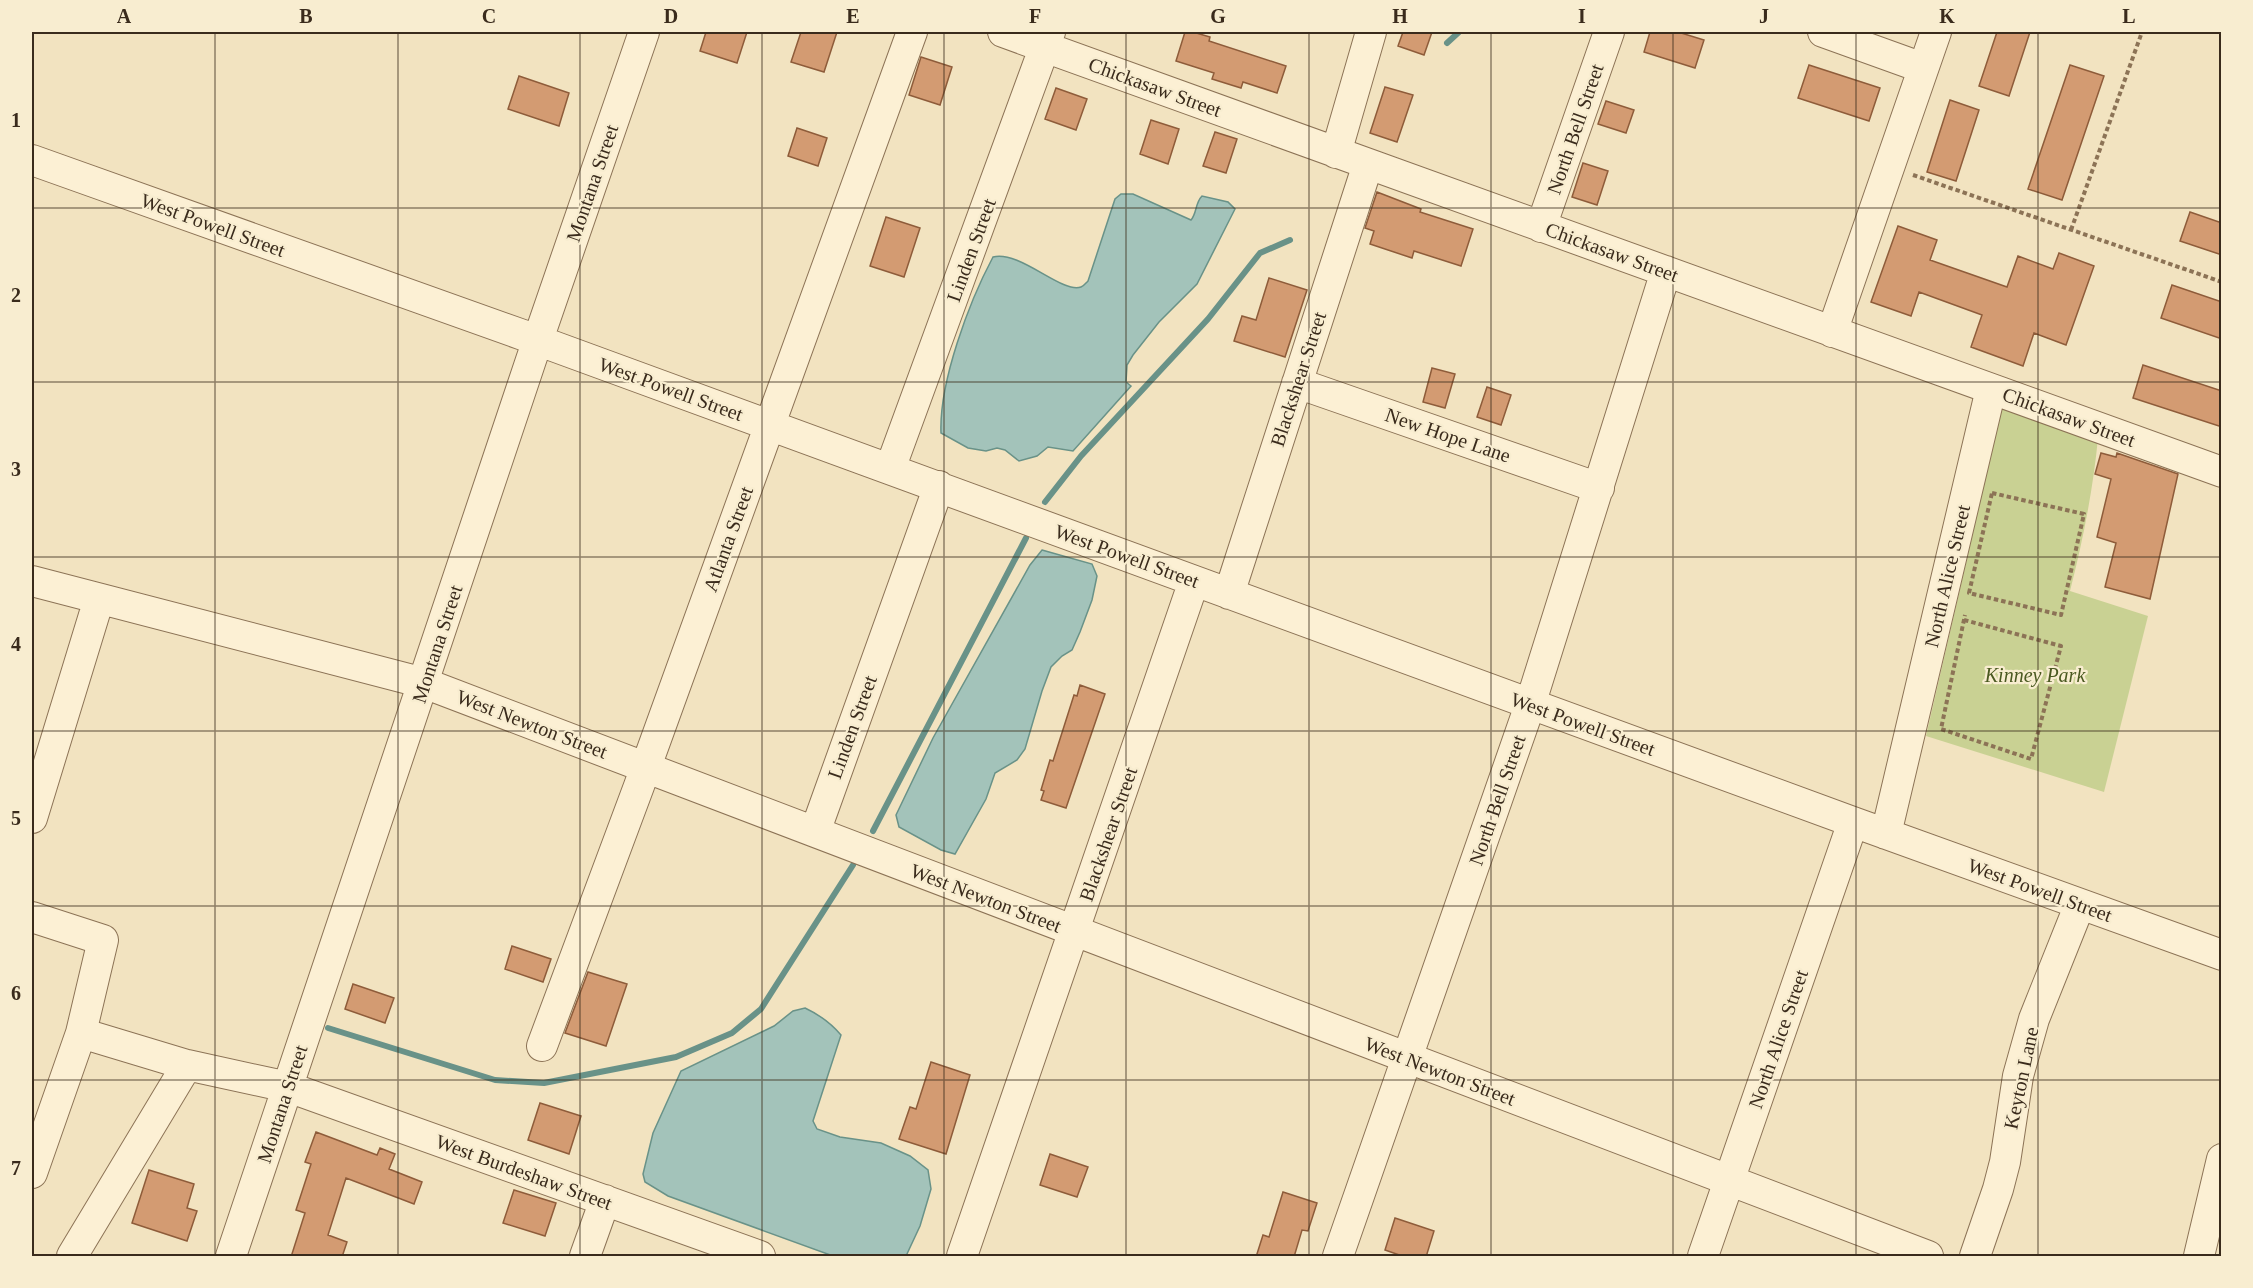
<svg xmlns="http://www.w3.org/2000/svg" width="2253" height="1288" viewBox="0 0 2253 1288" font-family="'Times New Roman',serif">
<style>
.green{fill:#c9d193}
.water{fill:#a3c3ba;stroke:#699288;stroke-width:1.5}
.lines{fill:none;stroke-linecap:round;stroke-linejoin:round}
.stream{stroke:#699288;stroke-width:6}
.building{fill:#d39b72;stroke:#8e5c3a;stroke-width:1.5}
.minor-casing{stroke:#8c7356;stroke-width:32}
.path{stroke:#8c7356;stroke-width:4;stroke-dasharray:4.5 3;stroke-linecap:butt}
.minor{stroke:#fcf0d4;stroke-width:30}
.grid{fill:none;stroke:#3a2b1c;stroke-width:1.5;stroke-opacity:0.55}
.labels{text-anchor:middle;stroke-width:4.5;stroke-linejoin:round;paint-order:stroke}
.street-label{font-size:20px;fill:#3a2b1c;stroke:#f8edd0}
.park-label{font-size:20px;font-style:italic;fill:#4a5920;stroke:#f8edd0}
.neatline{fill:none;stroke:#3a2b1c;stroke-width:2}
.grid-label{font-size:20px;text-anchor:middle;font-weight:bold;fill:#3a2b1c}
</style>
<rect width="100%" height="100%" fill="#f2e3c0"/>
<path class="green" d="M2003 403 2098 438C2093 490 2083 540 2070 591L2148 616 2104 792 1926 736Z"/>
<path class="water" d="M1121 194H1133L1191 220C1197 213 1195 203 1202 196L1228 202 1235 209 1197 284 1159 322 1133 355 1127 365 1126 382 1131 386 1073 451 1048 447 1037 456 1019 461 1005 450 997 448 986 451 968 448 941 433C939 382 969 302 993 257 1020 250 1062 294 1081 287 1084 286 1086 283 1088 281L1115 199Z
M1042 550 1092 564 1097 576 1092 600 1080 632 1072 650 1062 656 1051 667 1042 691 1025 749 1017 760 995 773 986 799 955 854 941 850 899 827 896 815 933 738 1030 565Z
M805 1008C820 1015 830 1022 841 1035L813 1121 817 1129 840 1137 881 1143 910 1156 928 1170 931 1189 920 1226 906 1256H833L668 1196 645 1182 643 1174 653 1133 681 1071 774 1026 793 1011Z"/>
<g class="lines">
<path class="stream" d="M1447 43 1459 32
M1045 502 1081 456 1208 319 1260 253 1290 240
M873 831 1026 538
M328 1028 495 1080 544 1083 676 1057 732 1033 761 1009 853 865"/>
</g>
<path class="building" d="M706 32H747L737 63 700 51Z
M801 32H837L824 72 791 62Z
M1185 32H1193L1210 37 1209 41 1286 66 1277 93 1243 82 1241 88 1212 79 1214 73 1176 61Z
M1403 32H1432L1424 55 1398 46Z
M1650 32H1678L1704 40 1695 68 1644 52Z
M1997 32H2030L2009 96 1979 86Z
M921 57 952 67 940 105 909 95Z
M1809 65 1880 88 1869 121 1798 98Z
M2070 65 2104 76 2062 200 2028 189Z
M519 76 569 93 559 126 508 109Z
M1385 87 1413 95 1397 142 1370 133Z
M1056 88 1087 99 1076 130 1045 119Z
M1950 100 1979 110 1956 181 1927 172Z
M1606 101 1634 110 1626 133 1598 124Z
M1151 120 1179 129 1168 164 1140 154Z
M797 128 827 138 818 166 788 156Z
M1215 132 1237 139 1226 173 1203 166Z
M1583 163 1608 171 1597 205 1572 197Z
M1377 192 1421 209 1420 212 1473 229 1461 266 1414 251 1412 258 1370 244 1374 231 1365 228Z
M2190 212 2222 223V255L2180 241Z
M886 217 920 228 904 277 870 266Z
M1898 226 1937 240 1930 260 2007 287 2018 256 2053 269 2059 253 2094 266 2066 345 2034 333 2023 366 1971 347 1982 315 1919 292 1911 316 1871 302Z
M1269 278 1307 290 1285 357 1234 341 1242 316 1256 320Z
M2172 285 2222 302V339L2161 318Z
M2143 365 2222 391V427L2133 398Z
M1432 368 1455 374 1445 408 1423 402Z
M1487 387 1511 395 1501 425 1477 417Z
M2101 453 2116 457 2117 453 2178 474 2150 599 2105 587 2116 543 2097 537 2111 479 2095 474Z
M1080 685 1105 694 1066 808 1041 800 1044 791 1041 790 1050 760 1053 761 1074 695 1077 696Z
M512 946 551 959 543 982 505 969Z
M588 972 627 984 606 1046 565 1033Z
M353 984 394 998 385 1023 345 1009Z
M931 1062 970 1075 946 1154 899 1139 910 1107 916 1109Z
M540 1103 581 1116 569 1154 528 1140Z
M316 1132 377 1155 380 1148 395 1154 389 1169 422 1182 414 1204 346 1178 328 1235 347 1242 342 1257H291L305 1213 296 1210 311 1164 305 1162Z
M1050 1154 1088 1167 1077 1197 1040 1185Z
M149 1170 194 1184 187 1208 197 1211 187 1241 132 1223Z
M514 1190 556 1203 545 1236 503 1223Z
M1283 1192 1317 1203 1308 1231 1302 1230 1294 1257H1256L1263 1235 1269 1237Z
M1395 1218 1434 1231 1426 1257H1405L1385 1250Z"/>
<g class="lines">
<g class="minor-casing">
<path id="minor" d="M1003 32 2222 472
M1823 32 1923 68
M1336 153 1371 32
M32 160 523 335 1853 822 2222 955
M1541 227 1609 32
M1832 332 1936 32
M1297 383 1599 488
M890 469 1050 32
M32 581 424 683 1928 1256
M1229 594 1368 164
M32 818 99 599
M815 832 939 486
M1886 834 1991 389
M32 917 103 940 81 1033 32 1173
M81 1033 187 1065 288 1087 760 1256
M542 1046 639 786 912 32
M72 1256 187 1065
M231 1256 531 360 644 32
M585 1256 605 1200
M962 1256 1194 581
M1338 1256 1530 705 1666 271
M1703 1256 1853 822
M1975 1256 1998 1189 2005 1162 2018 1076 2034 1019 2080 904
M2199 1256 2222 1159"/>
</g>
<path class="path" d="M1913 175 2222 282
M2071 230 2142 32
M1992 493 2084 514 2061 615 1969 593Z
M1964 620 2061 646 2031 759 1941 729 1965 615"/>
<use href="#minor" class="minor"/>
</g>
<path class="grid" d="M215 32V1256M398 32V1256M580 32V1256M762 32V1256M944 32V1256M1126 32V1256M1309 32V1256M1491 32V1256M1673 32V1256M1856 32V1256M2038 32V1256M32 208H2222M32 382H2222M32 557H2222M32 731H2222M32 906H2222M32 1080H2222"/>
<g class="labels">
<g class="street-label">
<text transform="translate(1155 87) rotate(20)" y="7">Chickasaw Street</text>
<text transform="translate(1575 129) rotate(-71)" y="7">North Bell Street</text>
<text transform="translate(592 183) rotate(-71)" y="7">Montana Street</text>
<text transform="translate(213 225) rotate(20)" y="7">West Powell Street</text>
<text transform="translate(971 250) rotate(-70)" y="7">Linden Street</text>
<text transform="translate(1612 252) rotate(20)" y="7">Chickasaw Street</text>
<text transform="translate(1298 379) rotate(-72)" y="7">Blackshear Street</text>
<text transform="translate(671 389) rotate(20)" y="7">West Powell Street</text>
<text transform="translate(2069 417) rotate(20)" y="7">Chickasaw Street</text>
<text transform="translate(1448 435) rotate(19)" y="7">New Hope Lane</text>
<text transform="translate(728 539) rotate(-70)" y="7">Atlanta Street</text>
<text transform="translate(1127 556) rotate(20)" y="7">West Powell Street</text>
<text transform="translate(1947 576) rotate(-77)" y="7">North Alice Street</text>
<text transform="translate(437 644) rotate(-72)" y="7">Montana Street</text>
<text transform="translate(532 724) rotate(21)" y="7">West Newton Street</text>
<text transform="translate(1583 724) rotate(20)" y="7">West Powell Street</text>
<text transform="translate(852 727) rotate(-70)" y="7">Linden Street</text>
<text transform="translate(1497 800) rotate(-71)" y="7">North Bell Street</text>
<text transform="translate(1108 834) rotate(-71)" y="7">Blackshear Street</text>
<text transform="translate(2040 890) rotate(20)" y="7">West Powell Street</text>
<text transform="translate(986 898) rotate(21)" y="7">West Newton Street</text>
<text transform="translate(1778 1039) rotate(-71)" y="7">North Alice Street</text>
<text transform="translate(1440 1071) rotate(21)" y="7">West Newton Street</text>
<text transform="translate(2021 1078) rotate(-78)" y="7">Keyton Lane</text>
<text transform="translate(282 1104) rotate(-72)" y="7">Montana Street</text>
<text transform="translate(524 1172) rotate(20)" y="7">West Burdeshaw Street</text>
</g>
<g class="park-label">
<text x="2035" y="682">Kinney Park</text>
</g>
</g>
<rect width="2253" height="1288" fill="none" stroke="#f8edd0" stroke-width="66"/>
<rect x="33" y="33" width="2187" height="1222" class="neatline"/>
<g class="grid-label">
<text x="124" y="23">A</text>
<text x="306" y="23">B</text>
<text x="489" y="23">C</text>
<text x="671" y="23">D</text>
<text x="853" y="23">E</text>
<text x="1035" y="23">F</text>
<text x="1218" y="23">G</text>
<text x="1400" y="23">H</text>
<text x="1582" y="23">I</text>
<text x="1764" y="23">J</text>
<text x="1947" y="23">K</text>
<text x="2129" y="23">L</text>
<text x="16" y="127">1</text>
<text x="16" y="302">2</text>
<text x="16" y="476">3</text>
<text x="16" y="651">4</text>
<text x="16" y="825">5</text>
<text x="16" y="1000">6</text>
<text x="16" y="1175">7</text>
</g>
</svg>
